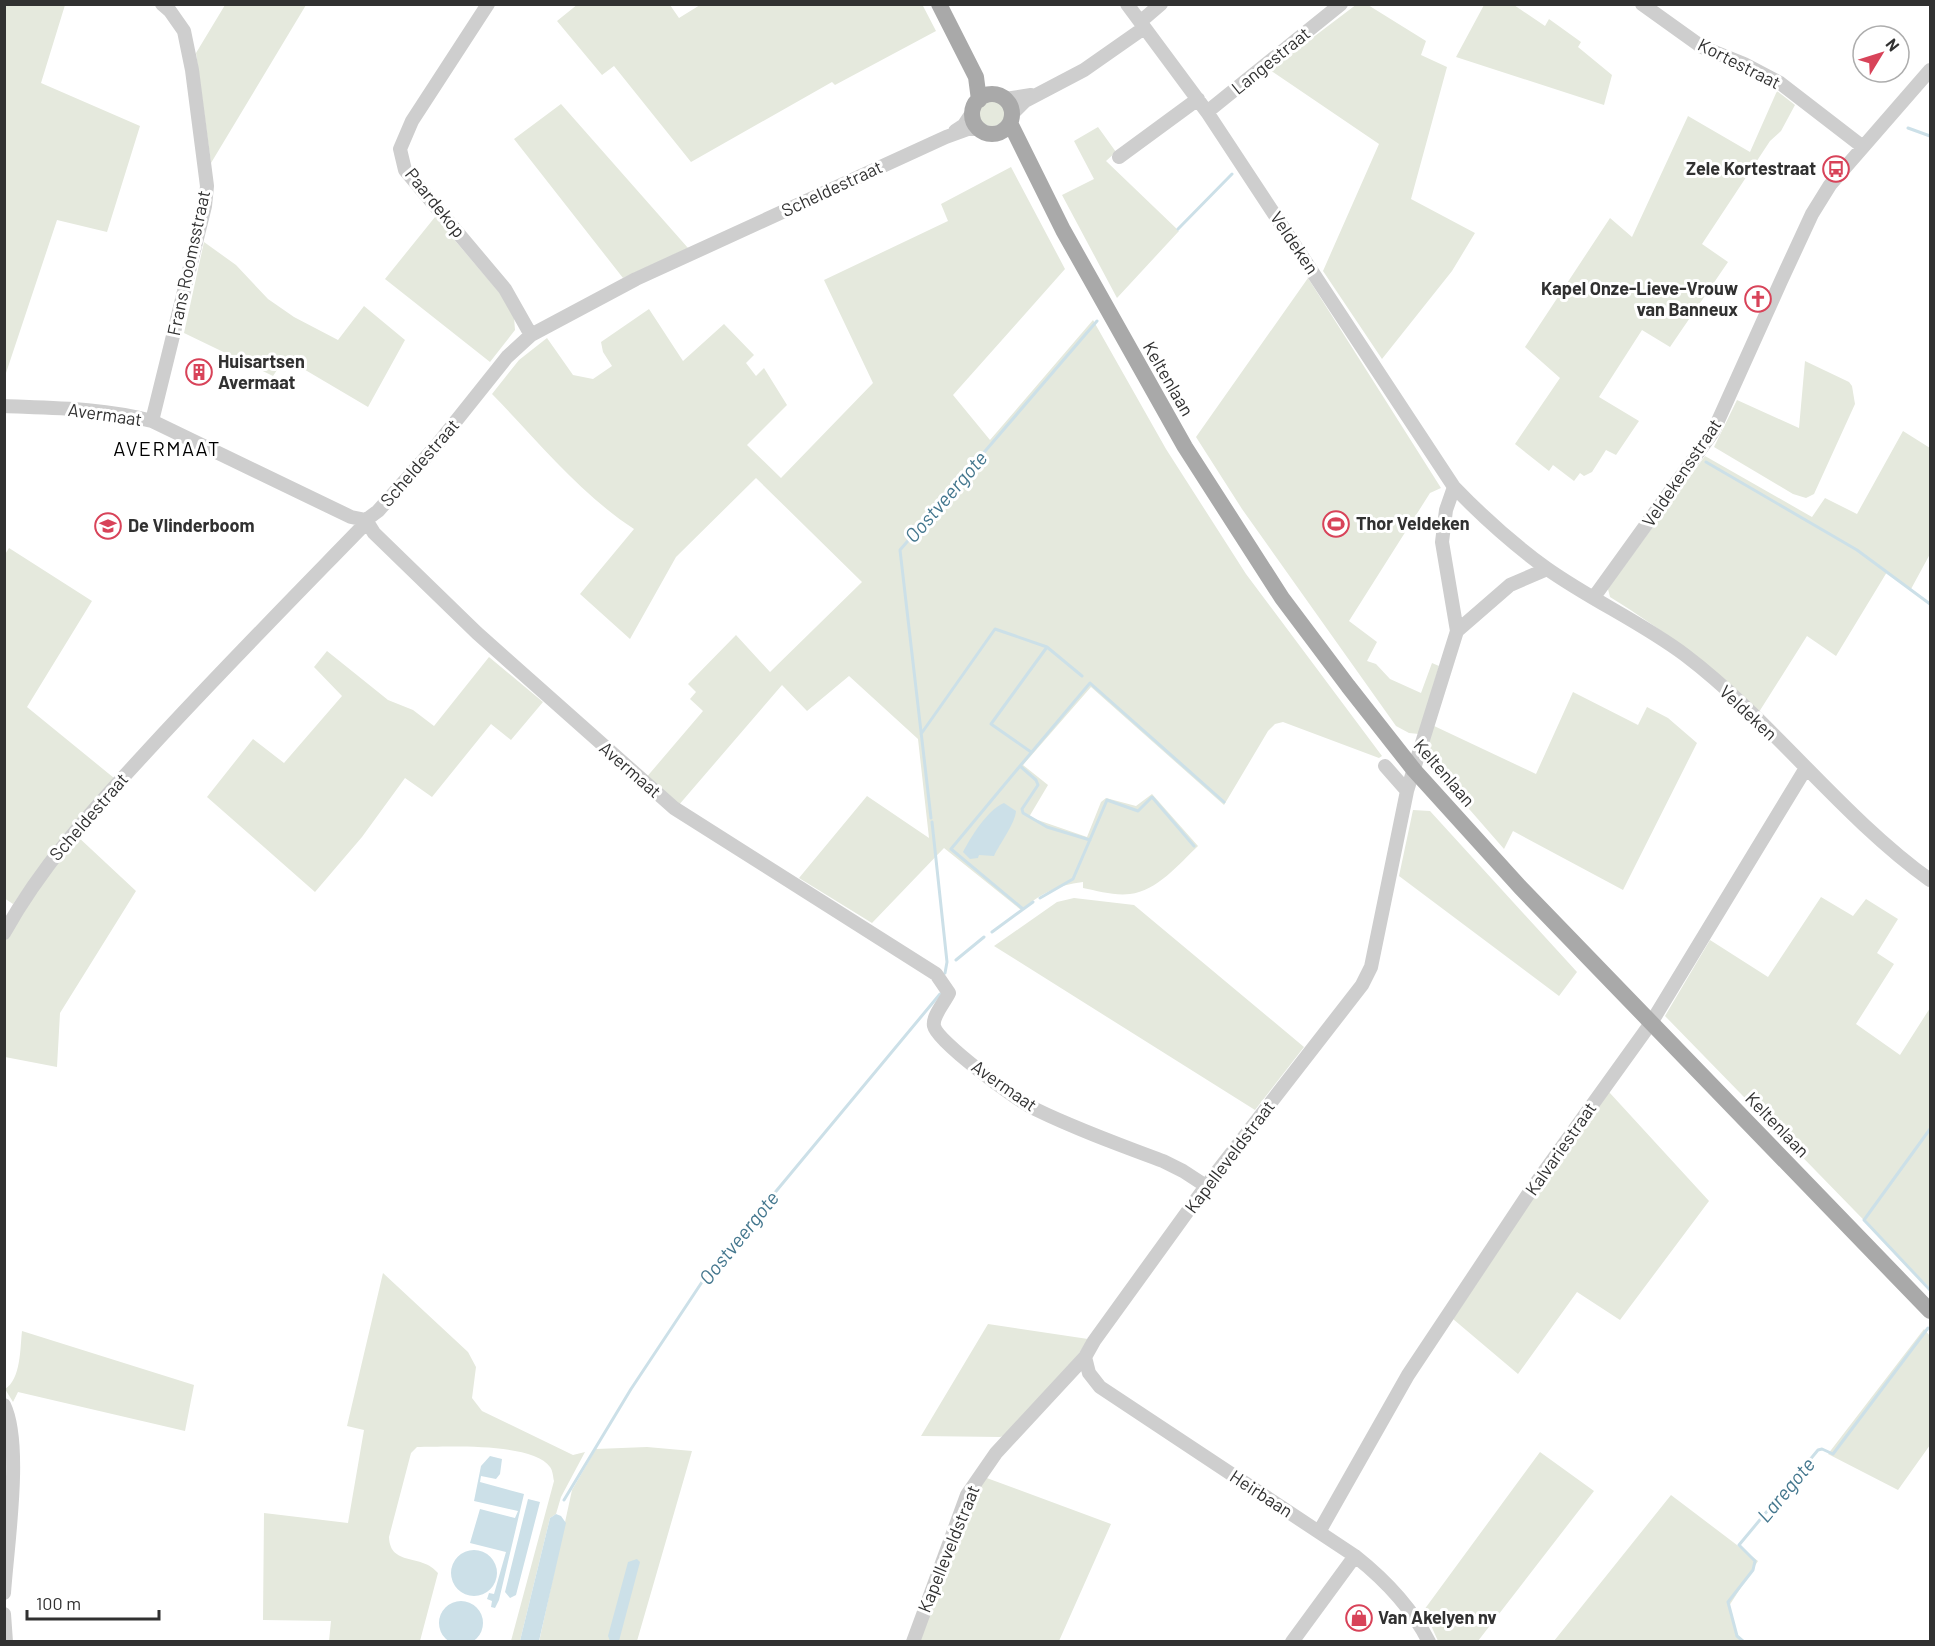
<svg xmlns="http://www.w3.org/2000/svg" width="1935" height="1646" viewBox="0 0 1935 1646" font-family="Barlow,sans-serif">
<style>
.green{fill:#e5e9dd}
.water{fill:#cce0e8}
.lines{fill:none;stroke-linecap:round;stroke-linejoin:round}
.stream{stroke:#cce0e8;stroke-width:3}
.minor{stroke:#cecece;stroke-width:14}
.major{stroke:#a9a9a9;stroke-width:16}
.labels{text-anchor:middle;stroke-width:6;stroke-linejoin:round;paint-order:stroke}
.street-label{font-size:18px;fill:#313131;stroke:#fff}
.poi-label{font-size:18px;font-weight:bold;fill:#313131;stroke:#fff;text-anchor:start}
.neighbourhood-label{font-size:20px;letter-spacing:1.5px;fill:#000;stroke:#fff}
.water-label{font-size:20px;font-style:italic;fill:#44778e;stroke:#fff}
</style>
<rect width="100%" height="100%" fill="#fff"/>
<path class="green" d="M5 4 65 5 41 83 140 126 107 232 57 220 5 376Z
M578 4 670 5 679 18 700 5 922 4 936 31 835 85 832 82 691 162 614 66 602 75 557 21Z
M1357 4 1368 5 1426 41 1421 55 1447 67 1411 199 1475 233 1452 271 1382 359 1323 271 1379 144 1270 70Z
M225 5H306L211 163 196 53Z
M1484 5H1514L1545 26 1549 19 1581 42 1578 47 1612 75 1604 105 1456 57Z
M1777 91 1795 105 1781 131 1770 141 1702 244 1728 262 1670 347 1642 330 1599 397 1639 421 1616 455 1606 450 1592 472 1584 476 1580 473 1574 481 1553 465 1549 471 1515 444 1560 378 1525 347 1610 218 1632 237 1688 116 1750 152Z
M979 113a13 13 0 1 1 26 0a13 13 0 1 1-26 0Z
M561 104 688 248 623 278 514 139Z
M1098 127 1116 152 1106 161 1179 231 1117 298 1062 195 1094 179 1074 141Z
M1011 167 1065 269 953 395 990 440 1093 320 1166 449 1246 574 1382 756 1379 758 1283 722 1275 724 1268 731 1224 805 1091 687 1023 765 1048 785 1029 817 1087 837 1101 802 1106 798 1136 806 1152 794 1198 846C1179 864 1157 891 1130 894 1115 896 1098 891 1083 888V882C1055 886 1044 892 1021 910L944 848 872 923 799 878 867 796 929 838 918 739 849 676 807 711 782 685 678 806 645 779 703 711 690 699 696 692 688 684 736 635 770 672 862 582 756 478 676 557 630 639 580 594 634 529C580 494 537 440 492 394L519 360 547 338 573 375 593 379 612 366 603 352 601 342 649 309 683 361 724 324 754 355 746 363 756 376 764 368 787 405 747 445 781 478 873 383 824 280 948 221 941 204Z
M435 217 509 304 514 317 515 330 490 362 385 279Z
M204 242 236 265 268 299 294 317 338 340 364 306 405 340 368 407 285 358 273 376 184 333Z
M1308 278 1441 488 1430 493 1349 621 1377 642 1367 661 1376 664 1390 679 1421 693 1432 663 1439 666 1419 734 1409 733 1396 726 1242 509 1196 437Z
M1805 361 1849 382 1852 386 1855 404 1814 494 1806 498 1793 494 1714 447 1737 400 1799 428Z
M1903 431 1930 448V554L1911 589 1887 572 1836 656 1807 636 1759 712C1712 666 1666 632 1610 597L1608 589 1614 580 1705 456 1812 517 1825 498 1857 514Z
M9 548 92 601 27 707 114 778 64 834 13 904 4 898V556Z
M327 651 388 700 413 710 434 726 489 657 543 702 511 740 491 724 432 797 405 778 362 837 315 892 207 797 253 739 284 763 342 696 314 667Z
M1573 692 1638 725 1647 707 1668 718 1697 743 1623 890 1513 831 1504 849 1422 755 1432 725 1536 774Z
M1413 810 1430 811 1577 972 1559 996 1399 876Z
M76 835 136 891 60 1013 57 1067 5 1057 4 943 23 906Z
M1821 897 1853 916 1866 899 1898 919 1877 953 1894 964 1856 1024 1900 1055 1930 1008V1288L1665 1016 1710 940 1768 977Z
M1074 898 1134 905 1304 1047 1255 1110 994 946 1057 902Z
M1609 1092 1709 1201 1620 1320 1577 1292 1518 1374 1453 1319 1535 1195Z
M383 1273 468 1352 476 1367 472 1398 482 1411 573 1455 585 1452 561 1497 556 1514 550 1518 520 1641H511L554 1481C553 1477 553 1471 550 1467 533 1442 446 1447 417 1447L411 1453 389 1537C390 1567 422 1553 438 1573L420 1641H329L331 1621 263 1620 264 1513 348 1523 364 1430 347 1426Z
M988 1324 1088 1339 1075 1360 1010 1434 1000 1437 921 1436Z
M1924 1329 1930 1336V1445L1898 1490 1828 1454Z
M22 1331 194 1385 185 1431 18 1392 13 1402 5 1389C21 1379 20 1349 22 1331Z
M647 1447 692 1451 637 1641 539 1642 572 1490 596 1449Z
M1540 1452 1594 1491 1478 1641H1438L1424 1610Z
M984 1477 1111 1524 1059 1641 918 1642 971 1499Z
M1671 1495 1758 1561 1729 1606 1735 1632 1744 1641H1554Z"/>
<path class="water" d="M1004 803 1016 811C1015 824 1000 843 994 856L979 855 978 858 970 859 963 852C971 837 987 810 1004 803Z
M490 1456 502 1459 500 1474 496 1479 481 1476 480 1482 524 1494 499 1600 495 1608 491 1607 492 1601 487 1599 489 1593 494 1594 506 1552 470 1543 480 1509 515 1518 518 1511 474 1501 481 1466Z
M528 1499 540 1502 516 1595 510 1598 505 1592Z
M556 1514 561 1516 566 1523 539 1641H520L550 1518Z
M451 1573a23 23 0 1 1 46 0a23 23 0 1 1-46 0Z
M637 1559 640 1562 619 1641H610L608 1636 628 1562Z
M439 1623a22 22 0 1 1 44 0a22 22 0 1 1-44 0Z"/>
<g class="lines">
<path class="stream" d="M1908 128 1930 136
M1178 229 1232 174
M1706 462 1857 550 1930 604
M921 734 995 629 1047 647
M1031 752 991 724 1047 647 1082 676
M1020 766 1090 683 1224 802
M931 818 900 550 1097 321
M932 822 947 962 945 973
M1040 898 1073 879 1107 800 1138 811 1152 797 1194 846
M1023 909 951 849 1020 766 1036 780 1038 785 1022 809 1023 813 1047 827 1090 840
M992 932 1033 902
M956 960 984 937
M1930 1129 1864 1220 1930 1290
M564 1500 631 1389 708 1273 940 994
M1744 1642 1737 1636 1728 1602 1753 1570 1755 1561 1739 1545 1818 1450 1822 1449 1833 1454 1928 1328"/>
<path class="minor" d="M488 4 412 121 400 149 405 170 505 289 531 335
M1127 4 1207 112 1454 487C1482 516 1513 544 1546 568 1591 600 1641 622 1685 655 1772 721 1841 816 1930 880
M1642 4 1702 47 1744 64 1780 83 1863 147
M1140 22 1161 4
M1005 99 1031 95
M1207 112 1341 4
M1012 114 1025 101 1084 70 1144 28
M955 131 964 125 972 113
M1119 157 1198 99
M4 406C54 408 103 408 152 421L351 517 366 520 374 533 477 633 674 808 936 974 949 993C945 1002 932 1016 934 1026 937 1042 1018 1101 1035 1109 1076 1129 1120 1145 1163 1161L1183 1171 1206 1186
M152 421 205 206 207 186 192 70 184 31 170 11 162 4
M1594 597 1713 432 1781 281 1812 214 1830 185 1930 70
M1457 631 1510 585 1547 569
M1385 766 1407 791
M4 933C45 860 95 808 151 747 220 672 291 600 362 527L366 520 378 511 436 446 507 357 531 335 636 279 946 137 968 129H979
M1085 1357 1089 1373 1100 1387 1355 1556C1384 1579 1412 1608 1429 1642
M4 1405C23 1444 7 1547 4 1593
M1319 1532 1408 1375 1531 1190 1651 1023 1806 768
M4 1614 6 1642
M913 1642 967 1495 996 1453 1085 1357 1094 1341 1206 1186 1362 985 1371 967 1407 791 1457 631 1442 542 1446 510 1454 487
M1292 1642 1355 1556"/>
<path class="major" d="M939 4 976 77 979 100
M972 114a20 20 0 1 1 40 0a20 20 0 1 1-40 0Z
M1010 123 1063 230 1185 447 1282 598 1348 686 1414 770 1520 887 1930 1311"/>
</g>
<defs>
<g id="bus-ring" transform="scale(1.35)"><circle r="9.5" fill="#fff" stroke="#d84359" stroke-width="1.5"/><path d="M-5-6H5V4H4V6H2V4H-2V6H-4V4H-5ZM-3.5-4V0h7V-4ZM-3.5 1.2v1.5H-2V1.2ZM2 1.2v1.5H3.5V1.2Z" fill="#d84359"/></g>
<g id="church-ring" transform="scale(1.35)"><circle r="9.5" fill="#fff" stroke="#d84359" stroke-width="1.5"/><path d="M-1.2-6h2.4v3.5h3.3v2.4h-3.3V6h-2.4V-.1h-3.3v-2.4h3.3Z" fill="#d84359"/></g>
<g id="building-ring" transform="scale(1.35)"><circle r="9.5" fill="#fff" stroke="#d84359" stroke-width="1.5"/><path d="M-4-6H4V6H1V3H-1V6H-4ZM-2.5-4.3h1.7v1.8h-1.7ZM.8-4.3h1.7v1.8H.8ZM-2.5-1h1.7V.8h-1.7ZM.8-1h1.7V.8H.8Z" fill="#d84359"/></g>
<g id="stadium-ring" transform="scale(1.35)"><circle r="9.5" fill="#fff" stroke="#d84359" stroke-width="1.5"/><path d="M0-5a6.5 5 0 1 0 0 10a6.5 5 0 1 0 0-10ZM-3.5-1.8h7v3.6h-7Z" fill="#d84359"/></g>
<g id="school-ring" transform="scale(1.35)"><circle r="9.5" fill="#fff" stroke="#d84359" stroke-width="1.5"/><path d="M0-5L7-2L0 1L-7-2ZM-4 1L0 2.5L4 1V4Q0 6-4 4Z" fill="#d84359"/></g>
<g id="shop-ring" transform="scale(1.35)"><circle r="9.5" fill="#fff" stroke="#d84359" stroke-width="1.5"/><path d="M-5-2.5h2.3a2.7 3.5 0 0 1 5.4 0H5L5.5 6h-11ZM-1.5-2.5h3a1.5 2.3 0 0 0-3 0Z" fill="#d84359"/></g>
</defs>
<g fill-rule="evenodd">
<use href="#bus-ring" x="1836" y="169"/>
<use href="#church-ring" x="1758" y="299"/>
<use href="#building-ring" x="199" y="372"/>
<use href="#stadium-ring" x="1336" y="524"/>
<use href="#school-ring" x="108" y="526"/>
<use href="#shop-ring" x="1359" y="1618"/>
</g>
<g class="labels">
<g class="street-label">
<text transform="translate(1271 61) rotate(-39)" y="6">Langestraat</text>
<text transform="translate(1739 64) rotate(27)" y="6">Kortestraat</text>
<text transform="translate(832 189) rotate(-25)" y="6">Scheldestraat</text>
<text transform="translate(435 203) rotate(51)" y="6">Paardekop</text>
<text transform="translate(1294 243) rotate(56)" y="6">Veldeken</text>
<text transform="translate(189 263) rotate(-78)" y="6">Frans Roomsstraat</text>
<text transform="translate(1168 379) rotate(60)" y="6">Keltenlaan</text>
<text transform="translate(105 415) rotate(8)" y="6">Avermaat</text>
<text transform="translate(420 463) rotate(-49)" y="6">Scheldestraat</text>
<text transform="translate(1682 473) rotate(-56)" y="6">Veldekensstraat</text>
<text transform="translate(1748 713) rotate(43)" y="6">Veldeken</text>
<text transform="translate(630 770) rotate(41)" y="6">Avermaat</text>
<text transform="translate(1444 773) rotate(49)" y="6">Keltenlaan</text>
<text transform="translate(89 817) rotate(-49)" y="6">Scheldestraat</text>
<text transform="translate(1004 1086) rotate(35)" y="6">Avermaat</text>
<text transform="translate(1777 1125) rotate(46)" y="6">Keltenlaan</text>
<text transform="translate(1561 1149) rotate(-55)" y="6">Kalvariestraat</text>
<text transform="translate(1230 1157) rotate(-53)" y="6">Kapelleveldstraat</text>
<text transform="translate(1261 1494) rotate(33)" y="6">Heirbaan</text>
<text transform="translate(949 1549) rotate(-68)" y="6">Kapelleveldstraat</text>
</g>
<g class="poi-label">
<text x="1816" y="175" text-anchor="end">Zele Kortestraat</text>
<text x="1738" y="295" text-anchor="end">Kapel Onze-Lieve-Vrouw<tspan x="1738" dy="21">van Banneux</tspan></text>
<text x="218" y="368">Huisartsen<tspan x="218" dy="21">Avermaat</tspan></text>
<text x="1356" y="530">Thor Veldeken</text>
<text x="128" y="532">De Vlinderboom</text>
<text x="1378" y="1624">Van Akelyen nv</text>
</g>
<g class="neighbourhood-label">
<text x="167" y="456">AVERMAAT</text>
</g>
<g class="water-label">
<text transform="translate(946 497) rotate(-49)" y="7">Oostveergote</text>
<text transform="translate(739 1238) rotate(-51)" y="7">Oostveergote</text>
<text transform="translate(1786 1490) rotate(-50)" y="7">Laregote</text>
</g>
</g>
<rect width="1935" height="1646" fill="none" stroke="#313131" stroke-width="12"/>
<g transform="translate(1881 54) rotate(52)"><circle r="28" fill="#ffffff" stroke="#adadad" stroke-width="1.5"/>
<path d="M0-4.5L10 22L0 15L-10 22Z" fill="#d84359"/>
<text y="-9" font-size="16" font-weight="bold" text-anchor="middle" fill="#313131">N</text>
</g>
<path d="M27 1610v9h132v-9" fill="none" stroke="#313131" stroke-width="3"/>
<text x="36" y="1610" font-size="18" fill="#313131" stroke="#ffffff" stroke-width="4.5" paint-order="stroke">100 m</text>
</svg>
